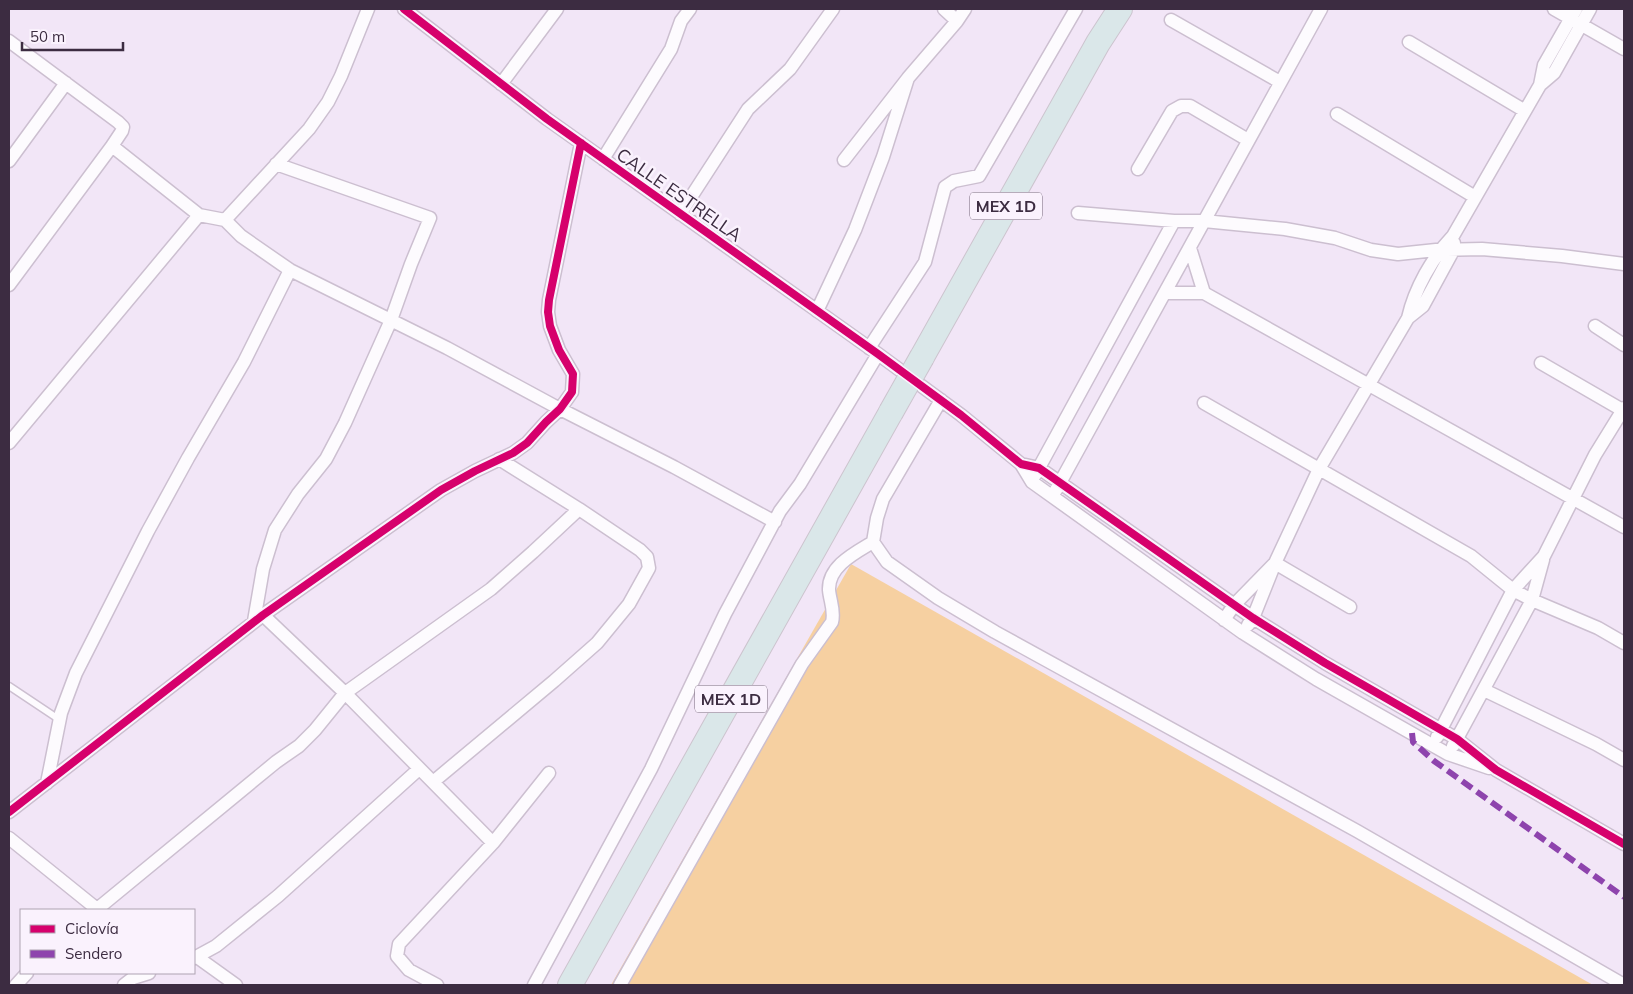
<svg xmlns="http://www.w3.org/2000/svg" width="1633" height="994" viewBox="0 0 1633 994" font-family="Mulish,sans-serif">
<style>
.green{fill:#f6d0a1}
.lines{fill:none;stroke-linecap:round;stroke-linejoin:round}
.lane-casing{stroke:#ccbfd0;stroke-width:9}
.street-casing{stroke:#ccbfd0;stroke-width:15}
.highway-casing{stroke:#ccc4ce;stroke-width:26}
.lane{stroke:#fdfbfe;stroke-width:6}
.street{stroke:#fdfbfe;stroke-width:12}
.highway{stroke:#dae7e9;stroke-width:24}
.highway-bridge-casing{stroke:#ccc4ce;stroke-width:26;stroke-linecap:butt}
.highway-bridge{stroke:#dae7e9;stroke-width:24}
.quiet{stroke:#8e44ad;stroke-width:6;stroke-dasharray:12 6;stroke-linecap:butt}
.cycleway-casing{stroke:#faf2fd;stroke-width:11}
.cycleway{stroke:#d6006c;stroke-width:8}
.labels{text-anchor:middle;stroke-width:5;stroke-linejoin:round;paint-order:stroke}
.shield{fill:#faf2fd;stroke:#756779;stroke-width:1}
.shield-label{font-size:16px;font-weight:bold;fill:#3c2c41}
.street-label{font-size:18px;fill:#3c2c41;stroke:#faf2fd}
</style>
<rect width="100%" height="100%" fill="#f2e6f7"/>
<path class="green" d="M851 564 1593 985H611Z"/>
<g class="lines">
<g class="lane-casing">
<path id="lane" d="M9 686 60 720"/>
</g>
<g class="street-casing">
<path id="street" d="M404 9 547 119 878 354 961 415 1021 464 1039 468 1253 618 1325 663 1457 739 1496 770 1624 844
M944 9 957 21
M1554 9 1624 49
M1171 20 1280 82
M9 41 118 122 123 127 122 131 112 146 9 285
M1409 42 1525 111
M501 84 557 9
M1540 85 1554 73 1590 9
M1337 114 1475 197
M112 146 199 215
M603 159 671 49 681 21 690 9
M844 160 908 78 957 21 965 9
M9 161 66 83
M1138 169 1172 111 1181 106H1190L1248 140
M1078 213 1174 221H1204L1285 229 1335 238 1371 250 1398 254 1436 250 1482 249 1562 256 1624 264
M680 214 748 109 790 69 833 9
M225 220 309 129 328 102 341 76 368 9
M1190 248 1204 293
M1165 293H1204L1624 527
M817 311 855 230 883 157 908 78
M1408 318 1423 306 1454 249V243
M1595 326 1624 345
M869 348 925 262 945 187 954 181 979 176 1076 9
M1541 363 1624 411
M941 400 883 499 877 518 873 542 887 562 938 598 995 632 1357 831 1624 985
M1204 403 1471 556 1513 590 1532 600 1598 628 1624 643
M9 443 199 215 225 220 241 236 290 270 447 348 560 409 674 467 775 522
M1021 464 1032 482 1243 633 1316 679 1448 754 1489 768
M1035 475 1174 221
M1056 490 1321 9
M263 615 345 693 493 843
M1224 620 1234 605 1275 563 1319 469 1408 318C1415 288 1432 258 1453 236L1540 85 1544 65 1576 9
M254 621 263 569 275 530 298 494 326 459 345 423 391 320 411 264 430 218 276 164
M1248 625 1253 618 1275 563 1350 607
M1484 690 1596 744 1624 760
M1437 737 1513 590 1544 556 1595 455 1624 408
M1453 746 1532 600 1543 560
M433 782 554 681 597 643 629 604 649 568 647 557 640 550 579 509 499 459
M47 783 61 713 76 673 148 531 188 458 244 362 290 270
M9 812 263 615 441 490 475 471 513 453 527 443 546 422 560 409 572 392 573 374 559 350 550 326 548 312 549 300 581 143
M9 838 97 909
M96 910 276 762 299 746 315 730 345 693 491 589 533 552 579 509
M197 957 236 985
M194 958 216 946 278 896 419 769
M16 985 27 973
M124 985 133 978 149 973
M437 985 409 970 397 956 399 944 493 843 549 773
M534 985 651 769 725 614 780 511 800 484 878 354
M620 985 802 664 832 622C835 611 830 601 829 590 828 566 855 553 873 542"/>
</g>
<g class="highway-casing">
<path id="highway" d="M922 357 1098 43 1120 9
M570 985 891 412"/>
</g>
<use href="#lane" class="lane"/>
<use href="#street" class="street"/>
<use href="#highway" class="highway"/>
<g class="highway-bridge-casing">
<path id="highway-bridge" d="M891 412 922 357"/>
</g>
<use href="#highway-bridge" class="highway-bridge"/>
<path class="quiet" d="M1412 733 1413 742 1434 761 1624 897"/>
<g class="cycleway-casing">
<path id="cycleway" d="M404 9 547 119 878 354 961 415 1021 464 1039 468 1253 618 1325 663 1457 739 1496 770 1624 844
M9 812 263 615 441 490 475 471 513 453 527 443 546 422 560 409 572 392 573 374 559 350 550 326 548 312 549 300 581 143"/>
</g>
<use href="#cycleway" class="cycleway"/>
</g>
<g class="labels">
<g class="shield">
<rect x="970" y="192.5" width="72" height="27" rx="4"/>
<rect x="695" y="685.5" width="72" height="27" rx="4"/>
</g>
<g class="shield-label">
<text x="1006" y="212">MEX 1D</text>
<text x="731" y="705">MEX 1D</text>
</g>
<g class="street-label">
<text transform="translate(679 195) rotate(35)" y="6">CALLE ESTRELLA</text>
</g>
</g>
<rect width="1633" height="994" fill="none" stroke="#3c2c41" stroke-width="20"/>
<rect x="20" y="909" width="175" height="65" fill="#faf2fd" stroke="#aea3b2"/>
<rect x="30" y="925" width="25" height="8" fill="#d6006c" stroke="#aea3b2"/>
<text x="65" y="934" font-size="15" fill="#3c2c41">Ciclovía</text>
<rect x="30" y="950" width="25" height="8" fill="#8e44ad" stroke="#aea3b2"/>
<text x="65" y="959" font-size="15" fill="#3c2c41">Sendero</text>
<path d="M22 42v8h101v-8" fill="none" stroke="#3c2c41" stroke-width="2.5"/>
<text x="30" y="42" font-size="15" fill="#3c2c41" stroke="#faf2fd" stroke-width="4" paint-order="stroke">50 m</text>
</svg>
